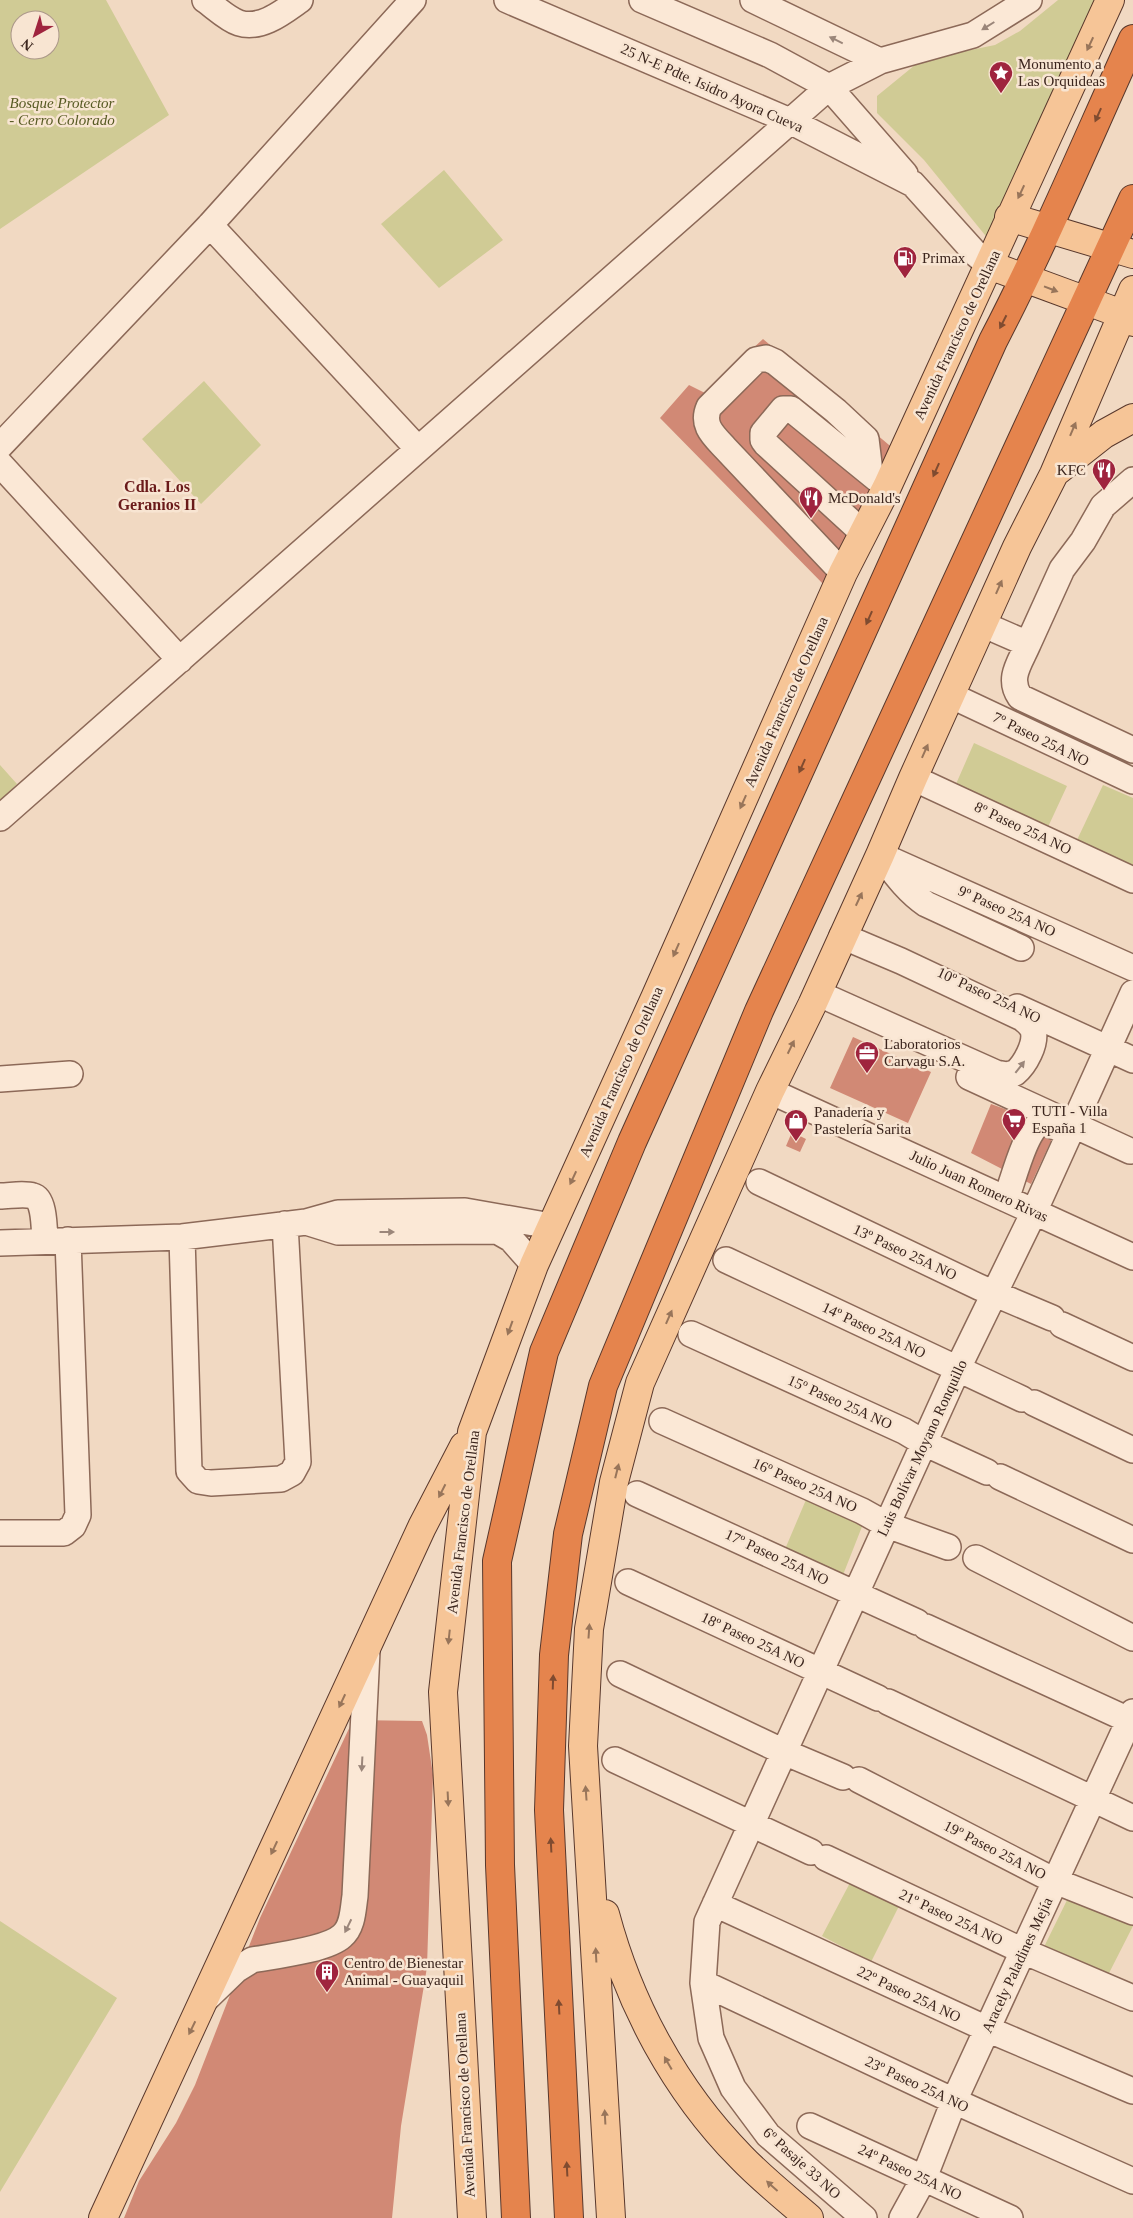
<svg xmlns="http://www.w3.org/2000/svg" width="1133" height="2218" viewBox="0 0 1133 2218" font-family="Georgia,serif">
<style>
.green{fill:#d0cb95;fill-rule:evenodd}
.building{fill:#d18975}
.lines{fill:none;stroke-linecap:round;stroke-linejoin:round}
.minor-casing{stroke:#8c6958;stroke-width:28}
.major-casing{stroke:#59382c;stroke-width:30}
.highway-casing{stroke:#59382c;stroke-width:30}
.minor{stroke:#fbe8d6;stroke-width:25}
.major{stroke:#f6c597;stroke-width:28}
.highway{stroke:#e5844d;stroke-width:28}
.oneway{fill:#9b867a}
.oneway2{fill:#98755a}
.oneway3{fill:#7f4b30}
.labels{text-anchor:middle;stroke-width:5;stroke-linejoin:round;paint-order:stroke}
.poi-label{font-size:15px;fill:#3b251d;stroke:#f8e5d2;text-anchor:start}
.street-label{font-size:15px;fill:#3b251d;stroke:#f8e5d2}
.park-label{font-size:15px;font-style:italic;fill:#565922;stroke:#f8e5d2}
.neighbourhood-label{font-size:16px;font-weight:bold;fill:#6a1a1a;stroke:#f8e5d2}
</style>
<rect width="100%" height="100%" fill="#f1d9c2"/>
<path class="green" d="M0 0H106L169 115 0 229ZM20 20H50V50H20Z
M1058 0H1101L989 240 924 160 877 113V96L915 65 927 59 995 45 1020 31Z
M444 170 503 240 439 288 381 224Z
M204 381 261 445 201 504 142 439Z
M974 743 1067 786 1048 827 956 784Z
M0 765 17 784 0 801Z
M1103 785 1133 798V868L1077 840Z
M808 1495 865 1519 841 1580 783 1554Z
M853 1877 901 1902 871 1962 822 1936Z
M1071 1892 1133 1919V1926L1106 1979 1042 1951Z
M0 1921 117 1998 0 2192Z"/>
<path class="building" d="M763 339 895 450 827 588 660 418 689 385 705 393Z
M853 1037 931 1072 908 1123 830 1088Z
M991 1104 1057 1128 1031 1184 971 1153Z
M792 1132 806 1139 800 1152 786 1146Z
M353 1720 422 1721 427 1735 433 1775 427 1967 401 2126 392 2218H124L139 2181 176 2123 195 2085 260 1918Z"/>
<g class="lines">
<g class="minor-casing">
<path id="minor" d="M205 0C215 7 227 19 239 23 261 30 283 12 300 0
M507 0 790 121 913 184 977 255 989 265
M642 0 770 55 829 87 905 174
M753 0 880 61
M210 225 418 449
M0 446 210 225 413 0
M0 464 180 660
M862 532 766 444 763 440V433L783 409H791L877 479
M843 573 725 448C713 435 701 425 709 407L756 360 766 358 775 362 836 411 866 439 870 472
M982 624 1028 644 1062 569 1083 541 1103 506 1133 480
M1028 644C1020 663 1007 678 1020 697L1133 750
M950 695 1133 781
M913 778 1133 880
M0 818 829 87 880 61 973 35 1029 0
M880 855 1133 968
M882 857C895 874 908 892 926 904L1021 948
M817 993 996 1073 1007 1075 1015 1073C1025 1065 1037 1043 1033 1030 1031 1025 1026 1021 1022 1018L901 961 842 936
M1017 1007 1133 1060
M969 1077 1130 1151
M0 1079 70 1074
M770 1091 1133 1257
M759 1182 979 1287 1052 1318
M0 1196C10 1196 24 1193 33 1196 45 1199 44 1230 45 1241
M1006 1199C1012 1184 1026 1128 1040 1124 1049 1122 1059 1129 1067 1132
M306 1222 338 1232 497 1231 511 1239 534 1265
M182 1237 189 1471 198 1481 211 1483 281 1479 292 1473 298 1462 285 1224
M0 1243 182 1237 306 1222 338 1213 465 1211 551 1226
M726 1260 1022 1399
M1062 1325 1133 1358
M691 1334 904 1431 924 1443 987 1472
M1034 1403 1133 1450
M662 1421 862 1511 887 1525 948 1547
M1000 1477 1133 1540
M637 1494 917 1622
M0 1533H64L73 1526 78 1515 68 1240
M976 1558 1133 1638
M628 1582 878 1698
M926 1627 1133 1722
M620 1674 784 1752 843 1777
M888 1702 1133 1818
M615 1760 811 1852
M859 1780 1055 1881 1133 1912
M826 1858 1023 1951 1133 1998
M715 1904 987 2029 1133 2091
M703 1983 954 2101 1133 2181
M207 1998 236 1970 252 1960C274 1956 327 1950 342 1936 353 1927 353 1909 355 1896L367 1651
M810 2126 1010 2218
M864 2218 768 2135 733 2088 711 2038 703 1983 707 1922 958 1368 1034 1212 1133 993
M902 2218 924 2178 954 2101 1133 1712"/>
</g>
<g class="major-casing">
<path id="major" d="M1009 217 1133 254
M989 265 1122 314 1133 322
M1057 471 1104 434 1133 418
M605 1914C629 2004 675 2090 741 2157 762 2179 786 2198 809 2218
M103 2218 422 1527 464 1446
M472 2218 443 1692 472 1432 534 1265 655 998 843 573 887 487 1110 0
M611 2218 583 1746 589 1629 614 1482 640 1383 770 1091 812 1005 880 855 913 778 1017 547 1054 474 1133 290"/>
</g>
<g class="highway-casing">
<path id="highway" d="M516 2218 500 1865 497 1561 544 1352 632 1142 993 341C1044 243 1087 140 1133 39
M569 2218 549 1810 554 1655 568 1534 603 1386 759 1011 1133 199"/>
</g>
<use href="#minor" class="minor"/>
<use href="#major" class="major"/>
<use href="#highway" class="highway"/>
</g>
<defs><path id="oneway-solid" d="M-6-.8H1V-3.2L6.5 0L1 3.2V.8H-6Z" transform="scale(1.25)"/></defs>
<g class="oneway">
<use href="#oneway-solid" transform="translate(988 26) rotate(148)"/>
<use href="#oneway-solid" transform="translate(836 40) rotate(-154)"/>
<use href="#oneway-solid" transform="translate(1020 1067) rotate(-52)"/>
<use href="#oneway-solid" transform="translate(387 1232)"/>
<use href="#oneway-solid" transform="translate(362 1764) rotate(93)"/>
<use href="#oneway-solid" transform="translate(348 1926) rotate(116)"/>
</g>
<g class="oneway2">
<use href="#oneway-solid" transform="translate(1090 44) rotate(115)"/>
<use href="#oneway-solid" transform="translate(1021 192) rotate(115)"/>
<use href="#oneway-solid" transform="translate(1051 289) rotate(21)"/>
<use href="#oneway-solid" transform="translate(1073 429) rotate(-67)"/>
<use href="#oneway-solid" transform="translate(999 587) rotate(-66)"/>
<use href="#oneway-solid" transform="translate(925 751) rotate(-66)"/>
<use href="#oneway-solid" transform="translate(743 802) rotate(114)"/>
<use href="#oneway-solid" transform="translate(859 899) rotate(-65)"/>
<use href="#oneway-solid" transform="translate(676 950) rotate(114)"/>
<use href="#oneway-solid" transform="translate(791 1047) rotate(-64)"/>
<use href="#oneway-solid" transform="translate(573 1178) rotate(115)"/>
<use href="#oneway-solid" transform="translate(669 1317) rotate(-66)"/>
<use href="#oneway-solid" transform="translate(510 1328) rotate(110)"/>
<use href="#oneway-solid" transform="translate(617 1471) rotate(-76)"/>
<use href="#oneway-solid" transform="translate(442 1491) rotate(117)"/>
<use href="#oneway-solid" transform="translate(589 1631) rotate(-86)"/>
<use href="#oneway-solid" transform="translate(449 1637) rotate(96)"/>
<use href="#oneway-solid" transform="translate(342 1701) rotate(115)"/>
<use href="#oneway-solid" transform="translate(586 1793) rotate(-94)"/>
<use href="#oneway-solid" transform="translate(448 1799) rotate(87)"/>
<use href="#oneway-solid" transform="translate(274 1848) rotate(115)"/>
<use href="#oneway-solid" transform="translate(596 1955) rotate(-93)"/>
<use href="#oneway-solid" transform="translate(192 2028) rotate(116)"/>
<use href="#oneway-solid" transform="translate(668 2063) rotate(-120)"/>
<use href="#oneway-solid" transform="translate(605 2117) rotate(-93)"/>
<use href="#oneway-solid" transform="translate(772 2186) rotate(-138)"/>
</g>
<g class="oneway3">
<use href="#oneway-solid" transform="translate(1098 115) rotate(114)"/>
<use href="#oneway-solid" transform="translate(1003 322) rotate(117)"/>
<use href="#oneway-solid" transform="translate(936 470) rotate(114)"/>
<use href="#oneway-solid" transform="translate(869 618) rotate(114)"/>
<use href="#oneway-solid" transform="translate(802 766) rotate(114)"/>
<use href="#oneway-solid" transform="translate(553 1682) rotate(-88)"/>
<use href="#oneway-solid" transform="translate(551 1845) rotate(-93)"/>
<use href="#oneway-solid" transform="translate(559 2007) rotate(-93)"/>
<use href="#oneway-solid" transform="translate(567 2169) rotate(-93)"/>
</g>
<defs>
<g id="sight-pin" transform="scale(1.25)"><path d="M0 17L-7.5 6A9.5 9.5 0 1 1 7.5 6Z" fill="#9f243e" stroke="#f8e5d2"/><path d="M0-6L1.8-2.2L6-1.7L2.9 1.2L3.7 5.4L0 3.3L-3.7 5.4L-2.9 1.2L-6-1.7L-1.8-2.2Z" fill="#fff"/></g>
<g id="fuel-pin" transform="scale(1.25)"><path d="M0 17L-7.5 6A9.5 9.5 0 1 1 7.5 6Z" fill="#9f243e" stroke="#f8e5d2"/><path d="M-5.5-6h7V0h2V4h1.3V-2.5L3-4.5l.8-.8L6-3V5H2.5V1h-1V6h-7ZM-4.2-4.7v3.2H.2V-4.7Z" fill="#fff"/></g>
<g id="restaurant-pin" transform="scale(1.25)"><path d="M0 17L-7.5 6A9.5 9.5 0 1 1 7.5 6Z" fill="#9f243e" stroke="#f8e5d2"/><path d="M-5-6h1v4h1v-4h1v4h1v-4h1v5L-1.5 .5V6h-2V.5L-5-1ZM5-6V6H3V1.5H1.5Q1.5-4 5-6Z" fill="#fff"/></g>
<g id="office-pin" transform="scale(1.25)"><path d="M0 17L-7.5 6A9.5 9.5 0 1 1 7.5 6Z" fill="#9f243e" stroke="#f8e5d2"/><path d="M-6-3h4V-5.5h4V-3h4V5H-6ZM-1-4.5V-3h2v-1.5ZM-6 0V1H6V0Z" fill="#fff"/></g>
<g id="supermarket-pin" transform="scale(1.25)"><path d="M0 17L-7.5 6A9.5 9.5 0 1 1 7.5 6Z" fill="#9f243e" stroke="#f8e5d2"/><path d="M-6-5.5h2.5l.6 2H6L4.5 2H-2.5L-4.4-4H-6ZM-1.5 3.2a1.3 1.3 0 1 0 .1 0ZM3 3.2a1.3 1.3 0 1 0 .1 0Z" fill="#fff"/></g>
<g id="shop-pin" transform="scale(1.25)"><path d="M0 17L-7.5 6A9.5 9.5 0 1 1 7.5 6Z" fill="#9f243e" stroke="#f8e5d2"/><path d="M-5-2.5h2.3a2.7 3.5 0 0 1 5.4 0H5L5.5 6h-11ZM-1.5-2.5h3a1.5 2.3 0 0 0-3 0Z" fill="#fff"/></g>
<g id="building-pin" transform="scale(1.25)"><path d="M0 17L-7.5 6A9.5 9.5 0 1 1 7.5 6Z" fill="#9f243e" stroke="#f8e5d2"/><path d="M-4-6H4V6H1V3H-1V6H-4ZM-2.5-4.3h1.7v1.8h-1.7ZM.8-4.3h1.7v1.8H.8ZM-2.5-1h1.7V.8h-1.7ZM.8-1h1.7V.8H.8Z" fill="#fff"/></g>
</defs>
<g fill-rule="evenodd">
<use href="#sight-pin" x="1001" y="73"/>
<use href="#fuel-pin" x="905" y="258"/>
<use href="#restaurant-pin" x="1104" y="470"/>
<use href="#restaurant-pin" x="811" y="498"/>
<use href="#office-pin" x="867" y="1053"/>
<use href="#supermarket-pin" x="1014" y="1120"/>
<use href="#shop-pin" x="796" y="1121"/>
<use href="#building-pin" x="327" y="1972"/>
</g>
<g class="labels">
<g class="poi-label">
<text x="1018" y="69">Monumento a<tspan x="1018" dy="17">Las Orquideas</tspan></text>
<text x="922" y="263">Primax</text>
<text x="1086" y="475" text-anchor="end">KFC</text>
<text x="828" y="503">McDonald's</text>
<text x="884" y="1049">Laboratorios<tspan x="884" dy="17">Carvagu S.A.</tspan></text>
<text x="1032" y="1116">TUTI - Villa<tspan x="1032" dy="17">España 1</tspan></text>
<text x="814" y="1117">Panadería y<tspan x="814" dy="17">Pastelería Sarita</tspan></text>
<text x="344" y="1968">Centro de Bienestar<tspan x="344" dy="17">Animal - Guayaquil</tspan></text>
</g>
<g class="street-label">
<text transform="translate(712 88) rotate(24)" y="5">25 N-E Pdte. Isidro Ayora Cueva</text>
<text transform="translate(957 335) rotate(-65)" y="5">Avenida Francisco de Orellana</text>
<text transform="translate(786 702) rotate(-66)" y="5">Avenida Francisco de Orellana</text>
<text transform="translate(1041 739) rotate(26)" y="5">7º Paseo 25A NO</text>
<text transform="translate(1023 828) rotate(25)" y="5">8º Paseo 25A NO</text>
<text transform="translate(1007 911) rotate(24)" y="5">9º Paseo 25A NO</text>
<text transform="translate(989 995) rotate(25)" y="5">10º Paseo 25A NO</text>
<text transform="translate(621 1072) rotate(-66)" y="5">Avenida Francisco de Orellana</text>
<text transform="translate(979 1186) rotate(25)" y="5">Julio Juan Romero Rivas</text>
<text transform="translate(905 1252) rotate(25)" y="5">13º Paseo 25A NO</text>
<text transform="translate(874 1330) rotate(25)" y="5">14º Paseo 25A NO</text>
<text transform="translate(840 1402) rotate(24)" y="5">15º Paseo 25A NO</text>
<text transform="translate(922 1448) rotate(-65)" y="5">Luis Bolívar Moyano Ronquillo</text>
<text transform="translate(805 1485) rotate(24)" y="5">16º Paseo 25A NO</text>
<text transform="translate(463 1522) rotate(-83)" y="5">Avenida Francisco de Orellana</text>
<text transform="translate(777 1557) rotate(25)" y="5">17º Paseo 25A NO</text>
<text transform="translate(753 1640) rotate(25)" y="5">18º Paseo 25A NO</text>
<text transform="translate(995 1850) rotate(27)" y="5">19º Paseo 25A NO</text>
<text transform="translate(951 1917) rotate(25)" y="5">21º Paseo 25A NO</text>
<text transform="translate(1017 1965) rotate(-65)" y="5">Aracely Paladines Mejía</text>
<text transform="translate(909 1994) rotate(25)" y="5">22º Paseo 25A NO</text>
<text transform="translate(917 2084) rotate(25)" y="5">23º Paseo 25A NO</text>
<text transform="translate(465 2105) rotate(-93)" y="5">Avenida Francisco de Orellana</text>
<text transform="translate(802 2163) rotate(42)" y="5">6º Pasaje 33 NO</text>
<text transform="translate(910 2172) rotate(25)" y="5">24º Paseo 25A NO</text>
</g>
<g class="park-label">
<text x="62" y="108">Bosque Protector<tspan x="62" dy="17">- Cerro Colorado</tspan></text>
</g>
<g class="neighbourhood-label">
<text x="157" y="492">Cdla. Los<tspan x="157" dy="18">Geranios II</tspan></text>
</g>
</g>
<g transform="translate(35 35) rotate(219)"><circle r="24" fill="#f8e5d2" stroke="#ac988a"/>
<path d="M0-4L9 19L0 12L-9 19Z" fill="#9f243e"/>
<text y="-8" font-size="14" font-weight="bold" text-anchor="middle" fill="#3b251d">N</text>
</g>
</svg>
